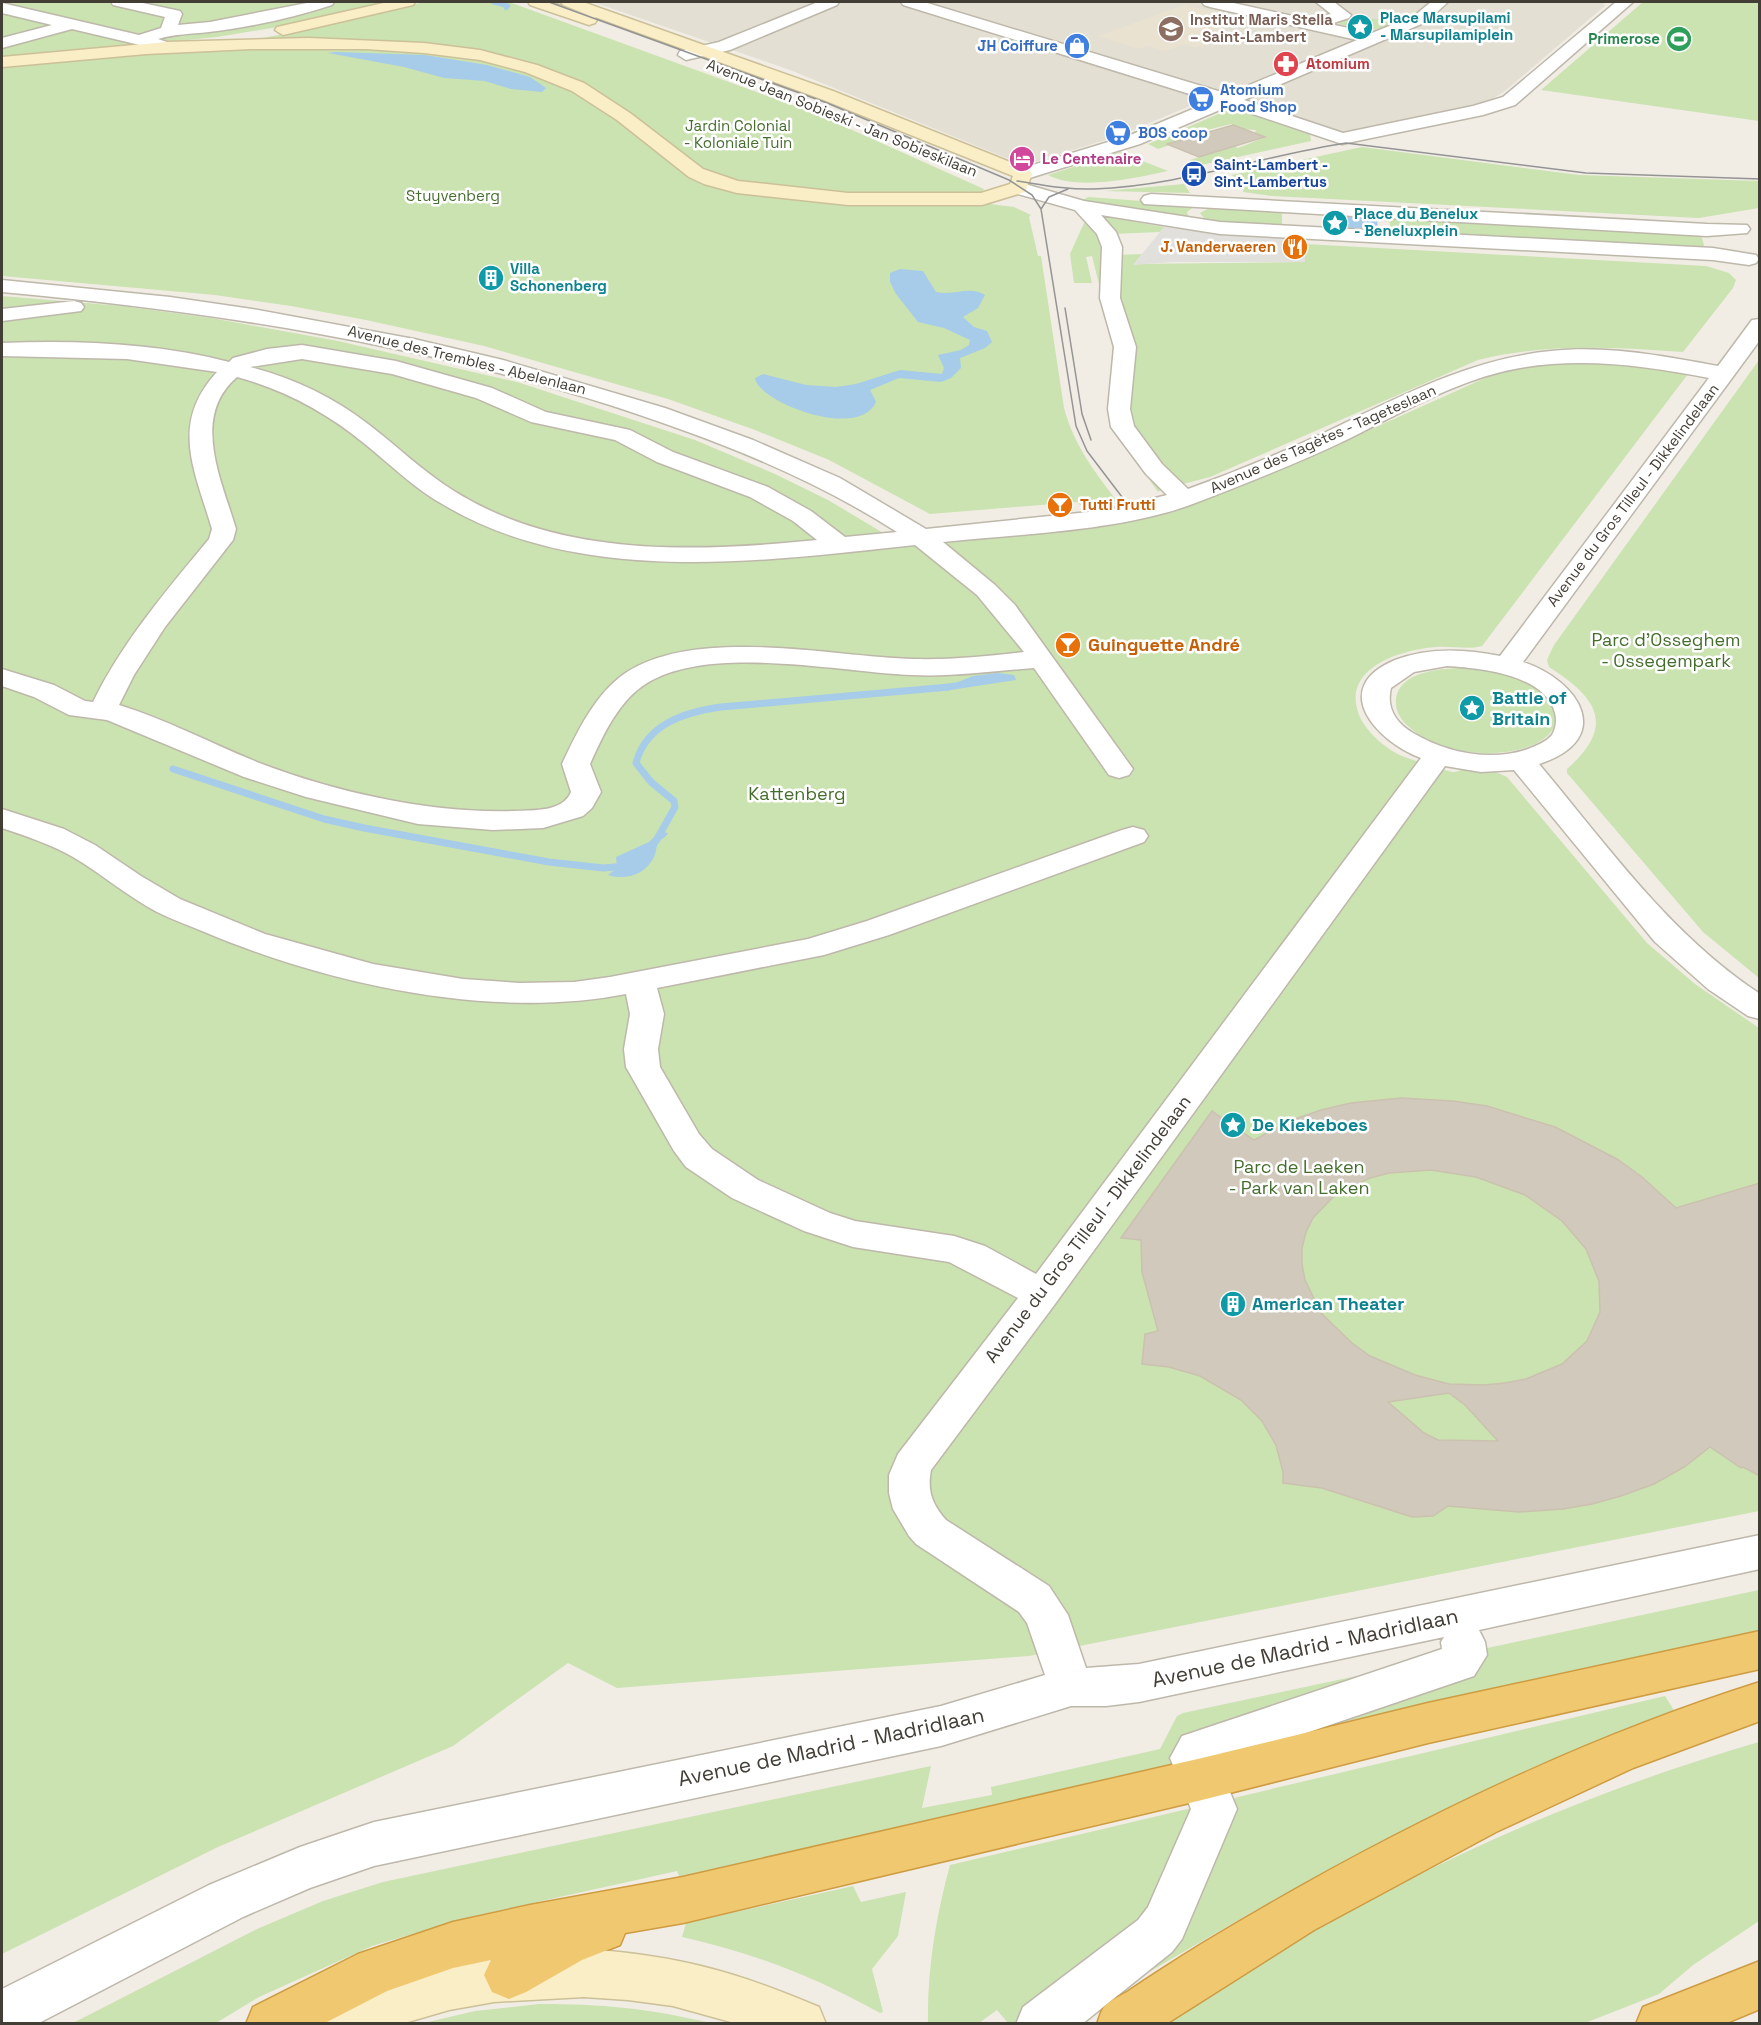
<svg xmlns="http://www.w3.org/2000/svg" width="1761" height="2025" viewBox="0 0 1761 2025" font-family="'Space Grotesk',sans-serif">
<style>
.residential{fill:#e4dfd3}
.education{fill:#e9e2d0}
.green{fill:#cbe2b1}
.parking{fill:#e2e0dd}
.water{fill:#a6cce9}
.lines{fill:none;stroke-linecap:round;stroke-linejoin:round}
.stream-far1{stroke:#a6cce9;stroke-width:4.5}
.stream{stroke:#a6cce9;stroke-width:7}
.building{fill:#d1c9bb;stroke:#cbc1af;stroke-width:1.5;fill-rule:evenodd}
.street-casing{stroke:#beb8ab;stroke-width:3}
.secondary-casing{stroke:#ccc098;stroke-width:3}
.highway-casing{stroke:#ce9c42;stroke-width:3}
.street{fill:#fff;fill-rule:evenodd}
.secondary{fill:#f9eec6;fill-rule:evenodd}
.highway{fill:#f0c870;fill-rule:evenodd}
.tram{stroke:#949494;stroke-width:1.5}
.labels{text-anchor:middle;stroke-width:5;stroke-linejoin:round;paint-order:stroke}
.far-culture-label{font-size:15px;font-weight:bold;fill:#0d838f;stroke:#fff;text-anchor:start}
.far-education-label{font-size:15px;font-weight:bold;fill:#785e54;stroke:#fff;text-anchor:start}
.far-leisure-label{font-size:15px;font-weight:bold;fill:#27864d;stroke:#fff;text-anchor:end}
.far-shop-label{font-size:15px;font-weight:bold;fill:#366cbe;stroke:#fff;text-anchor:start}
.far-health-label{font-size:15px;font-weight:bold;fill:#be3a42;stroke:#fff;text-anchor:start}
.far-street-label{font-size:15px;fill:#423d35;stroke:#fff}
.far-park-label{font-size:15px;fill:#456e2e;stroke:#fff}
.far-hotel-label{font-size:15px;font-weight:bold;fill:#b23c85;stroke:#fff;text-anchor:start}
.far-transit-label{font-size:15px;font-weight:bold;fill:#164399;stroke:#fff;text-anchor:start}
.far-food-label{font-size:15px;font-weight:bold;fill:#c56008;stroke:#fff;text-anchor:end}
.park-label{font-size:18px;fill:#456e2e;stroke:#fff}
.food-label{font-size:18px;font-weight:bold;fill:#c56008;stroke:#fff;text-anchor:start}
.culture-label{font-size:18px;font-weight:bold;fill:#0d838f;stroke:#fff;text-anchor:start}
.street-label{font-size:18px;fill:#423d35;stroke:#fff}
.near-street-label{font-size:21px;fill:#423d35;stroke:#fff}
</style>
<rect width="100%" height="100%" fill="#f1ede5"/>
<path class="residential" d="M593 2H1609L1603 4 1605 6 1600 10 1505 91 1492 99 1471 107 1347 133 1251 102V100L1226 91H1219L1205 98 1207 102H1200L1118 136 1028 164H1021L790 70Z"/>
<path class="education" d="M1184 5 1249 19 1213 33 1227 37 1207 45 1195 47 1185 44 1166 51 1148 46 1138 49 1099 36Z"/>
<path class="green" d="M2 2H391L296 24 217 37 2 58Z
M424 2H509L814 113 984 189 980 195 859 196 746 185 710 174 596 90 540 67 481 53 256 42 258 39 329 25Z
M1643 2H1759V121L1541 90Z
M1346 16C1362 19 1380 18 1394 21L1390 26 1366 31 1334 22Z
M296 47 407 49 484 60 535 74 588 98 693 178 837 203 990 204 1014 207 1031 215 1029 217 1038 256H1041L1064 408C1074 445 1094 471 1117 501L1080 505 1077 502 930 514 829 460 755 430 668 399 484 346 366 320 291 306 215 295 2 276V66L117 55Z
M1230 109H1236L1310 134 1311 141 1201 165 1190 160 1234 146 1238 148 1266 137 1254 134 1256 130 1241 129 1231 124 1199 132 1202 134 1158 149 1148 144Z
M1362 147 1579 175 1759 181V208L1699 218 1272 196 1243 192 1244 186 1232 175Z
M1120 152 1168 171C1135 178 1078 191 1048 175Z
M1184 184 1190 193 1104 191Z
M1088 197 1196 205 1187 212 1189 218 1079 202Z
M1211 207 1282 211V227L1207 222 1200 213Z
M1107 217 1164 227 1160 232 1111 234 1097 219Z
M1378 217 1701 234 1705 249 1382 231 1390 226V223Z
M1091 221 1103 233 1119 334 1115 393 1163 488 1158 492 1120 438 1110 402 1113 340 1092 256 1086 257 1092 283H1074L1070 254 1084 223Z
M1305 244 1706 266 1729 273 1736 280 1733 288 1683 352C1615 347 1545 343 1478 360L1210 477 1183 484 1173 481 1129 431 1119 316 1117 255 1142 254 1134 264 1304 262Z
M2 296 122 306 211 318 338 341 517 382 695 440 775 474 828 500 905 546 1002 535 1181 508 1267 476 1494 374C1561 356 1620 359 1688 374L1482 646C1468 650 1452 646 1437 647 1403 649 1343 667 1358 712 1363 729 1385 749 1402 756 1410 759 1446 772 1454 772 1457 772 1460 770 1463 770 1476 769 1495 770 1507 777L1647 943 1695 984 1759 1028V1511L1029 1656 617 1688 568 1663 453 1746 218 1847 2 1954Z
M1759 360V978L1703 932 1567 773V769C1616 726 1598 698 1549 667L1547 660 1554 645Z
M1469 668C1499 671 1548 680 1555 717 1557 730 1546 739 1535 744 1499 761 1439 754 1409 727 1401 720 1395 711 1396 700 1399 669 1447 668 1469 668Z
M1759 1590V1639L681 1881 677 1871 470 1917 372 1946 259 1997 216 2023 71 2024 257 1929 323 1901 383 1882 931 1766 922 1808 992 1795 991 1787 1160 1749 1177 1716 1183 1713Z
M1665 1696 1677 1715 1337 1866 1245 1916 1149 1972 1072 2023H1008L997 2010 979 2023 928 2024C927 1970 936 1916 950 1865Z
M1759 1742V1921L1693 1965 1659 1994 1585 2023 1156 2024C1236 1975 1317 1927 1401 1884 1515 1825 1636 1778 1759 1742Z
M853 1886 861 1902 906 1892 898 1936 872 1969 883 2012 880 2013C813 1976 756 1954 682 1937L686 1923Z
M539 2004C602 2004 648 2008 710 2023H424L475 2011Z"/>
<path class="parking" d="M1164 227 1221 234 1305 239V262H1174L1133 265Z"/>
<path class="water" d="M335 52 425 55 487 65 530 77 546 88 542 92 511 89 485 81 444 78 404 67 328 53Z
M1360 216 1377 220 1378 227C1367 233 1349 232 1341 222L1347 217Z
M900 269 923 271 936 292C953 296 970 285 985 295L978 308 963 317 974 327 987 331 992 342 985 348 960 358 961 368 951 378 941 382 899 378 870 390 876 402C859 441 758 402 755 378L763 374 806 385 836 387 856 384 900 370 942 374 944 368 938 355 961 350 969 345 970 340 944 328 918 322 896 294 890 282V273Z
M997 673 1014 675 1016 680 944 691 938 689 940 685 958 682 973 676Z
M659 832 668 833C665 839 661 838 658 843 656 847 656 853 654 857 646 874 626 881 608 875L617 868 616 857 649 842Z"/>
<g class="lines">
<path class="stream-far1" d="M493 2 508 6 506 8"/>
<path class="stream" d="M173 769 324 819 364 828 549 862 603 868 628 866
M656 841 675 807 674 801 651 782 636 763C646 724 685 712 721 707L949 687"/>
</g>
<path class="building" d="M1233 125 1265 137 1199 157 1167 144Z
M1401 1098 1453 1101 1487 1106 1555 1127 1617 1159 1642 1177 1676 1208 1760 1183V1476L1743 1467 1741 1468 1710 1447 1684 1467 1654 1484 1621 1496 1592 1504 1563 1509 1519 1512 1448 1506 1433 1516 1412 1517 1322 1488 1283 1483V1472L1276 1445 1262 1421 1241 1400 1200 1376 1169 1367 1142 1364 1145 1334 1158 1331 1142 1272 1141 1240 1121 1238 1212 1111 1254 1140 1292 1120 1321 1110 1351 1103ZM1431 1170 1476 1177 1525 1195 1562 1221 1586 1249 1599 1281 1600 1312 1587 1341 1562 1364 1526 1379 1505 1383 1484 1385 1449 1384 1415 1375 1370 1356 1352 1343 1321 1313 1305 1280 1302 1264V1248L1306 1232 1313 1218 1336 1194 1370 1178 1389 1173ZM1449 1393 1465 1405 1498 1441 1438 1440 1424 1433 1388 1402Z"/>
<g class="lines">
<g class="street-casing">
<path id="street" d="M111 2H138L180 11 182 14 178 25 210 22 312 2H334L332 5C292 18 250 27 209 32 191 34 175 34 158 39L167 42 169 45 161 50 72 29 2 48V38L52 25 2 13V3L139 35 161 28 165 17 113 5Z
M818 2H839L837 5 730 50 686 60 678 55 680 51 719 42Z
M901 2H924L1228 94 1357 40 1210 7 1204 5 1202 2H1229L1311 20 1331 14 1316 2H1334L1351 15 1349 18 1330 24 1372 33 1414 16 1431 2H1448L1426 22 1244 100 1343 133 1473 106 1503 97 1616 2H1633L1515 105 1483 115 1342 144 1229 106 1140 144 1023 180 1016 178 1014 174 1016 170 1128 136 1212 101 903 5Z
M1018 182 1084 201 1220 222 1713 248 1756 255 1759 259 1756 263 1749 265 1713 260 1220 234 1101 215 1116 232 1122 247 1120 298 1136 347 1130 409 1134 426 1162 464 1188 489C1235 472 1281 453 1326 432 1399 397 1469 359 1551 351 1607 345 1663 356 1718 366L1752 320 1760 319V340L1523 662C1580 681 1616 739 1539 764 1607 845 1670 935 1760 994V1019L1748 1016 1708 989 1655 942 1514 770 1481 772 1445 766 1055 1304 931 1470C927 1491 932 1504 946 1520L1049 1586 1068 1615 1086 1668 1139 1664 1760 1535V1569L1479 1630 1485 1642 1487 1655 1474 1676 1218 1763 1237 1809 1182 1939 1172 1952 1082 2024H1016L1023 2007 1138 1920 1148 1907 1191 1809 1170 1758 1182 1736 1442 1649 1441 1642 1444 1637 1139 1702 1106 1706H1071L941 1746 374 1866 310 1888 243 1917 37 2024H2V1989L209 1885 300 1847 374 1822 941 1706 1045 1675 1027 1623 1019 1612 916 1544 909 1536 893 1509 889 1493V1475L898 1454 1018 1298 949 1262 853 1247 804 1231 732 1198 686 1167 674 1151 626 1067 624 1049 630 1014 626 994C493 1020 331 985 207 933 191 926 173 920 157 912 127 896 102 874 73 857 50 844 26 836 2 828V809L64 829 95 845 141 876 180 899 265 934 373 964 463 979 520 983 574 982 610 977 808 939 867 921 1122 830 1133 827 1144 830 1148 836 1144 842 889 935 824 955 657 988 664 1014 658 1049 660 1067 699 1134 712 1149 758 1180 830 1213 855 1221 954 1236 985 1246 1036 1274 1421 758C1376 741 1328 688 1395 660 1429 647 1465 649 1500 656L1709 378C1647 366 1583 357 1520 368 1456 379 1398 415 1340 443 1291 466 1240 486 1190 505 1119 531 1019 534 943 542L995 585 1015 605 1133 769 1129 775 1119 778 1109 775 1034 668C993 671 952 677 912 675 838 672 711 644 647 683 619 700 603 735 590 764L601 792 592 808 583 816 543 828 493 830 418 824 306 797 244 777 107 720 69 715 34 697 2 686V669L54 685 85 701 93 702C123 641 166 591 209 539L212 529C195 471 169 424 217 372L127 359 2 356V343C77 340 156 343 229 362L233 358 267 349 302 345 396 361 492 388 546 412 630 430 673 452 768 487 811 511 845 537 897 532C808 475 711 438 610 405 412 342 208 311 2 292V280L170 297 252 309 414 339 503 360 665 408 753 440 840 478 926 529 1108 510 1167 495 1146 474 1111 427 1108 409 1114 347 1100 298 1102 247 1097 234 1075 210 1011 192 1009 188 1011 184ZM302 359 392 374 476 398 531 422 615 440 657 462 750 497 793 521 817 540C698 552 560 558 454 491 423 472 397 446 368 424 333 397 293 378 250 367ZM237 377C285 390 327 413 365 444 391 465 415 489 444 505 582 587 764 561 915 545L977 595 1024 652C987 656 951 660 914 659 833 657 699 626 627 672 596 692 577 732 562 764L571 792C563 812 534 810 515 811 434 814 338 793 262 764 214 745 168 720 119 705L134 675 165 627 233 540 236 529C222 481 190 417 237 377ZM1447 666C1479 668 1545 674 1555 713 1557 720 1556 728 1552 735 1546 742 1536 746 1528 749 1491 762 1447 753 1413 733 1396 723 1386 708 1391 688L1414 672Z
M1151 194 1707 224 1747 225 1750 229 1747 233 1707 236 1144 204 1141 200 1144 196Z
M74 301 81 303 84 307 81 311 2 321V309Z"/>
</g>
<g class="secondary-casing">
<path id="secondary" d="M388 2H415L413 5 283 35 275 30 277 27Z
M528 2H550L591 16 563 5 561 2H583L833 91 1030 170 1032 174 1025 192 982 205H848L737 193 704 184 689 177 617 120 572 91 525 72 480 60 424 53 366 49H251L146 54 2 67V57L167 42 308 38 424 43 480 50 537 65 584 83 630 113 703 169 738 181 848 193H981L1010 184 1013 176 821 99 595 17 597 20 595 23 589 25 530 5Z
M584 1949C675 1955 735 1971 819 2007L826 2024H738L673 2006 628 2000 584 1997 494 2002 449 2010 401 2024H312L319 2007 392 1978 449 1962 539 1950Z"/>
</g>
<g class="highway-casing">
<path id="highway" d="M1760 1631V1669L1428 1743 1202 1800 683 1923 625 1933 620 1945 582 1960 526 1992 509 1999 492 1992 484 1975 491 1960 453 1968 387 1991 323 2024H246L253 2007 358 1954 453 1922 530 1905 683 1877 1202 1758 1428 1703Z
M1760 1682V1721L1633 1768 1496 1832 1314 1930 1166 2024H1097C1099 2019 1101 2011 1104 2007 1109 2001 1120 1996 1127 1992 1152 1975 1177 1959 1203 1943 1379 1837 1564 1744 1760 1682Z
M1760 1961V2009L1724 2024H1636L1643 2007Z"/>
</g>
<use href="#street" class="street"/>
<use href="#secondary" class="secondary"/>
<use href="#highway" class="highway"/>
<path class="tram" d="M549 2 827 103 1009 180 1032 195 1041 209 1076 426 1087 451 1122 497
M1017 181C1043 185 1068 190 1094 189 1180 186 1261 156 1346 143L1586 173 1760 179
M1041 209 1049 197 1068 189
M1065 308 1082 414 1091 440"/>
</g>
<defs>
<g id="sight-disc" transform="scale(1.35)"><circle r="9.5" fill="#0f9aa8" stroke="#fff"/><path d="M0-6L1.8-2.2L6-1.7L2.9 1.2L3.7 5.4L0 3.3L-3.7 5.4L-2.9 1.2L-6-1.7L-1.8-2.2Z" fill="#fff"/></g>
<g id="school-disc" transform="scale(1.35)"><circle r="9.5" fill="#8d6e63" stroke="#fff"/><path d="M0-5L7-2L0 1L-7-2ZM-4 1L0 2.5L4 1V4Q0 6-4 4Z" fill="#fff"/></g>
<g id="stadium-disc" transform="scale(1.35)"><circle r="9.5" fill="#2e9e5b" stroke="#fff"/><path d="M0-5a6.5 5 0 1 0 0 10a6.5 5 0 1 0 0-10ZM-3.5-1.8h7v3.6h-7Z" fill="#fff"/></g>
<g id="shop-disc" transform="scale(1.35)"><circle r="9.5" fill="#3f7fe0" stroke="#fff"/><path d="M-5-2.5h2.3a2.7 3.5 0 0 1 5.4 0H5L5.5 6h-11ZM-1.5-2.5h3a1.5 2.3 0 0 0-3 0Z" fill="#fff"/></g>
<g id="pharmacy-disc" transform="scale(1.35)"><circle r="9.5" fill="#e0444e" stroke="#fff"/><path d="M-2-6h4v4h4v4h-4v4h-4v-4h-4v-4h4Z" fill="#fff"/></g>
<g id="supermarket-disc" transform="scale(1.35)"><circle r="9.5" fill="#3f7fe0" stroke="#fff"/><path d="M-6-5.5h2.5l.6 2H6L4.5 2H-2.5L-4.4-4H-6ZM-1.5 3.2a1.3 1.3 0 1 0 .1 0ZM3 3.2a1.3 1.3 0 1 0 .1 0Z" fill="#fff"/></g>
<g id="hotel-disc" transform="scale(1.35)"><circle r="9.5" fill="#d1479c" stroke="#fff"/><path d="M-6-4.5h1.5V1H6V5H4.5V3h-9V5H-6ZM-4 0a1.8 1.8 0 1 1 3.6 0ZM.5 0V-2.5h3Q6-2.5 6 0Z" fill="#fff"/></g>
<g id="bus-disc" transform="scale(1.35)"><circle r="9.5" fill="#1a4fb4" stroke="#fff"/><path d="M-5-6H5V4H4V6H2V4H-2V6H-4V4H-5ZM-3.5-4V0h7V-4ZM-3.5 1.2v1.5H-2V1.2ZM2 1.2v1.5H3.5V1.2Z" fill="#fff"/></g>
<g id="restaurant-disc" transform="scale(1.35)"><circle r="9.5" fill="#e8710a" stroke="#fff"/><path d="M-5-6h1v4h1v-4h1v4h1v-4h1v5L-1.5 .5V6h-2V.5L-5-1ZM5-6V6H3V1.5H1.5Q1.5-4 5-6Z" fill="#fff"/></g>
<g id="building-disc" transform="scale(1.35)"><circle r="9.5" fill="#0f9aa8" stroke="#fff"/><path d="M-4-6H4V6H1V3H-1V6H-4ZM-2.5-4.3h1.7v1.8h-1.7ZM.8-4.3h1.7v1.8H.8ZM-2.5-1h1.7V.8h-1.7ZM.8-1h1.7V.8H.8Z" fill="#fff"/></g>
<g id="bar-disc" transform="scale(1.35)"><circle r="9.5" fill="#e8710a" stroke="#fff"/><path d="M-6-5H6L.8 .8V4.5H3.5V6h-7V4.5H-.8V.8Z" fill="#fff"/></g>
</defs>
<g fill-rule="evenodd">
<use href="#sight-disc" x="1360" y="27"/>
<use href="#school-disc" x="1171" y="29"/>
<use href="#stadium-disc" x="1679" y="39"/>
<use href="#shop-disc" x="1077" y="46"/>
<use href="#pharmacy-disc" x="1286" y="64"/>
<use href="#supermarket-disc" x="1201" y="99"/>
<use href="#supermarket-disc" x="1118" y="133"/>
<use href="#hotel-disc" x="1022" y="159"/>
<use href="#bus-disc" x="1194" y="174"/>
<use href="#sight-disc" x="1335" y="223"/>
<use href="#restaurant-disc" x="1295" y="247"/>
<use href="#building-disc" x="491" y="278"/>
<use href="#bar-disc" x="1060" y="505"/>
<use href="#bar-disc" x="1068" y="645"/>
<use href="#sight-disc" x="1472" y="708"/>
<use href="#sight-disc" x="1233" y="1125"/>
<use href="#building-disc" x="1233" y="1304"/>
</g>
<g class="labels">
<g class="far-culture-label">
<text x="1380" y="23">Place Marsupilami<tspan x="1380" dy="17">- Marsupilamiplein</tspan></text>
<text x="1354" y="219">Place du Benelux<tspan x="1354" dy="17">- Beneluxplein</tspan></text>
<text x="510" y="274">Villa<tspan x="510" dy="17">Schonenberg</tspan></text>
</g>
<g class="far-education-label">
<text x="1190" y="25">Institut Maris Stella<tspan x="1190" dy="17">– Saint-Lambert</tspan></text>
</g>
<g class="far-leisure-label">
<text x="1660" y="44">Primerose</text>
</g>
<g class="far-shop-label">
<text x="1058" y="51" text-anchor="end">JH Coiffure</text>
<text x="1220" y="95">Atomium<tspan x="1220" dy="17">Food Shop</tspan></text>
<text x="1138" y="138">BOS coop</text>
</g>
<g class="far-health-label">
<text x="1306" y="69">Atomium</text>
</g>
<g class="far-street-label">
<text transform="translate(842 118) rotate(22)" y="5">Avenue Jean Sobieski - Jan Sobieskilaan</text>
<text transform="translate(467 360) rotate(14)" y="5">Avenue des Trembles - Abelenlaan</text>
<text transform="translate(1323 439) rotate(-24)" y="5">Avenue des Tagètes - Tageteslaan</text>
<text transform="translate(1633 495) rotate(-53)" y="5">Avenue du Gros Tilleul - Dikkelindelaan</text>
</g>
<g class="far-park-label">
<text x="738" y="131">Jardin Colonial<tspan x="738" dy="17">- Koloniale Tuin</tspan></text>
<text x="453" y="201">Stuyvenberg</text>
</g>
<g class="far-hotel-label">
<text x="1042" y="164">Le Centenaire</text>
</g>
<g class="far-transit-label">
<text x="1214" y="170">Saint-Lambert -<tspan x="1214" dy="17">Sint-Lambertus</tspan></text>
</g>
<g class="far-food-label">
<text x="1276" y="252">J. Vandervaeren</text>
<text x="1080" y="510" text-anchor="start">Tutti Frutti</text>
</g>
<g class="park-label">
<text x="1666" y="646">Parc d'Osseghem<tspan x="1666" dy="21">- Ossegempark</tspan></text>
<text x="797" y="800">Kattenberg</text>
<text x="1299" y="1173">Parc de Laeken<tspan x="1299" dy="21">- Park van Laken</tspan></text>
</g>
<g class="food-label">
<text x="1088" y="651">Guinguette André</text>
</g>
<g class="culture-label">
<text x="1492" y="704">Battle of<tspan x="1492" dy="21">Britain</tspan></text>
<text x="1252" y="1131">De Kiekeboes</text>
<text x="1252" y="1310">American Theater</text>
</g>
<g class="street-label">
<text transform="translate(1088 1229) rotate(-53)" y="6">Avenue du Gros Tilleul - Dikkelindelaan</text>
</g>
<g class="near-street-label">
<text transform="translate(1305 1648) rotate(-12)" y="7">Avenue de Madrid - Madridlaan</text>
<text transform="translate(831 1747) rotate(-12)" y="7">Avenue de Madrid - Madridlaan</text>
</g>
</g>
<rect width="1761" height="2025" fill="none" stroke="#423d35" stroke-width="6"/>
</svg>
